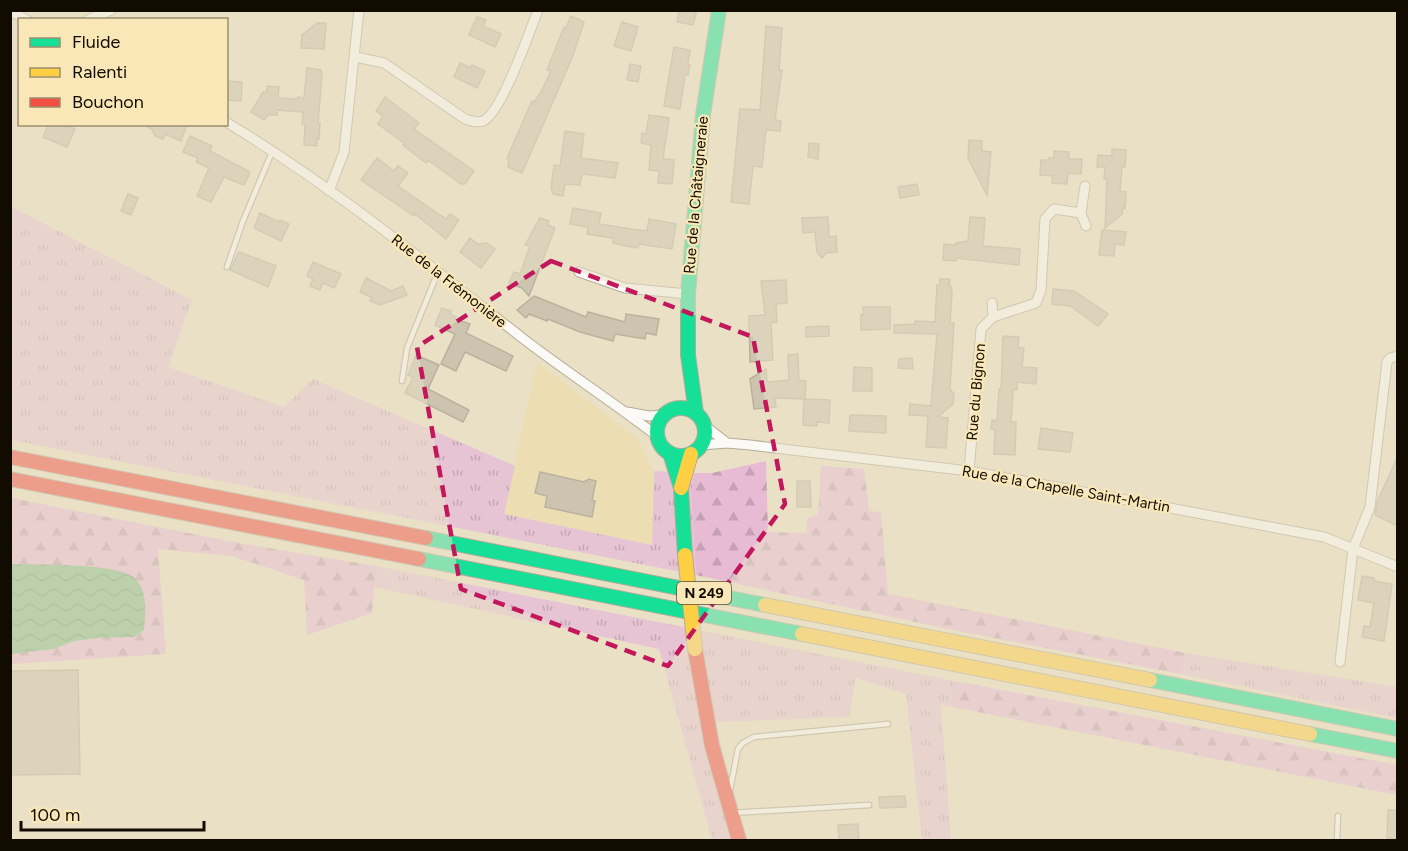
<svg xmlns="http://www.w3.org/2000/svg" width="1408" height="851" viewBox="0 0 1408 851" font-family="Figtree,sans-serif">
<style>
.built{fill:#edddb3}
.grass{fill:url(#grass-tufts)}
.forest{fill:url(#forest-firs)}
.water{fill:url(#water-waves)}
.building{fill:#ccc4af;stroke:#bab29e;stroke-width:1.5}
.lines{fill:none;stroke-linecap:round;stroke-linejoin:round}
.lane-casing{stroke:#b3ab97;stroke-width:7}
.street-casing{stroke:#b3ab97;stroke-width:11}
.fast-casing{stroke:#b3ab97;stroke-width:16}
.slow-casing{stroke:#b3ab97;stroke-width:16}
.jam-casing{stroke:#b3ab97;stroke-width:16}
.lane{stroke:#fcfaf6;stroke-width:4.5}
.street{stroke:#fcfaf6;stroke-width:9}
.fast{stroke:#16e098;stroke-width:14}
.slow{stroke:#ffcf43;stroke-width:14}
.jam{stroke:#f24e42;stroke-width:14}
.slow-bridge-casing{stroke:#b3ab97;stroke-width:16;stroke-linecap:butt}
.slow-bridge{stroke:#ffcf43;stroke-width:14}
.marked{fill:none;stroke:#c2185b;stroke-width:4.5;stroke-dasharray:12 8;stroke-linejoin:round}
.labels{text-anchor:middle;stroke-width:4.5;stroke-linejoin:round;paint-order:stroke}
.shield{fill:#f9e7b7;stroke:#574e37;stroke-width:1.5}
.shield-label{font-size:14px;font-weight:bold;fill:#120c00}
.street-label{font-size:15px;fill:#120c00;stroke:#f9e7b7}
</style>
<defs>
<pattern id="grass-tufts" width="24" height="20" patternUnits="userSpaceOnUse" patternTransform="scale(1.5)"><rect width="24" height="20" fill="#e7c4d4"/><path d="M3 7l-1-3M5 7V3M7 7l1-3M15 17l-1-3M17 17v-4M19 17l1-3" fill="none" stroke="#c5a7b4"/></pattern>
<pattern id="forest-firs" width="22" height="20" patternUnits="userSpaceOnUse" patternTransform="scale(1.5)"><rect width="22" height="20" fill="#e8bbd4"/><path d="M5 1l3.5 6h-7zM16 11l3.5 6h-7z" fill="#c6a0b4"/></pattern>
<pattern id="water-waves" width="16" height="10" patternUnits="userSpaceOnUse" patternTransform="scale(1.5)"><rect width="16" height="10" fill="#86bd89"/><path d="M0 5q4-4 8 0t8 0" fill="none" stroke="#73a174"/></pattern>
</defs>
<rect width="100%" height="100%" fill="#eae0c6"/>
<path class="built" d="M537 362 637 438 654 471 652 545 503 514Z"/>
<path class="grass" d="M10 206 192 300 168 367 284 407 313 379 515 466 504 514 652 545 654 471 694 473 691 493 696 575 11 440Z
M376 566 950 680 953 707 941 705 951 840H922L906 694 856 678 849 717 716 722 734 802 746 840H712L659 649 374 587Z
M1186 653 1397 687V718L1181 674Z"/>
<path class="forest" d="M766 461 768 532 806 533 807 518 818 515 821 466 864 469 869 511 881 512 888 594 1186 653 1181 674 948 629 696 575 691 493 694 473H712Z
M11 498 239 543 376 566 372 613 307 635 304 580 232 556 158 549 166 654 11 664V654L54 649 74 641 97 638 70 566 11 564Z
M950 680 1397 765V795L953 707Z"/>
<path class="water" d="M11 564C40 565 105 563 130 575 135 577 140 584 142 589 147 601 145 617 144 630L134 637 97 638 74 641 54 649 11 654Z"/>
<path class="building" d="M679 10H697L693 25 677 22Z
M571 16 584 22 572 58 522 173 508 167 509 159 507 158 532 101 534 102 541 92 551 71 547 70 564 27 566 28Z
M477 17 486 20 483 26 501 34 495 47 469 35Z
M622 22 638 27 631 51 614 46Z
M317 23H326L324 49 301 48 302 35Z
M766 26 782 28 779 70H782L775 120 781 121 780 131 766 130 762 167 753 166 749 204 731 202 740 109 760 110Z
M674 47 690 50 688 64 690 65 688 75H685L680 109 664 106Z
M460 63 471 68 472 65 485 71 477 88 454 77Z
M630 64 641 66 638 82 627 80Z
M307 68 321 70 322 76 318 123H320L319 139 317 138V146L304 145 305 124H302L303 112 277 110V115H268L264 120 251 112 263 92H267V86L279 87 278 98 298 99V97L304 98Z
M226 81 242 82 241 101 226 100Z
M385 97 419 123 414 129 474 171 465 184H461L428 160 426 163 403 145 404 143 378 124 383 116 376 111Z
M649 115 669 118 663 159 674 160 672 184 658 183 659 171 649 170 651 145 641 143 642 133 646 134Z
M49 124H64L75 129 67 147 43 137Z
M142 124H187L181 141 165 134 163 139 155 136 152 129Z
M565 131 584 134 581 158 618 163 615 178 582 174 580 185 565 184 563 196 553 194 551 188 554 165 560 166Z
M190 136 212 146 210 151 250 172 244 185 224 177 211 202 197 196 209 168 196 162 198 158 183 152Z
M969 140 982 141V151L991 152 987 195 968 158Z
M809 143 819 144 818 159 808 157Z
M1112 149 1126 150 1125 167H1122L1120 191 1126 192 1125 208 1123 207 1122 214 1105 228 1107 179H1104L1105 167H1097L1098 155 1112 156Z
M1054 151 1069 152V159H1082L1081 174 1068 173 1067 184 1052 183 1053 176 1040 175 1041 160H1049V158H1054Z
M377 158 394 171 398 166 408 173 398 186 446 219 450 214 459 220 446 239 415 214 414 216 361 180Z
M917 184 919 195 900 198 898 187Z
M128 194 138 198 131 215 121 211Z
M573 208 601 213 599 224 631 229 647 231 649 219 676 224 672 249 639 244 638 248 626 246 613 243V238L587 234 588 227 570 224Z
M260 213 279 222 280 220 289 224 281 241 254 228Z
M828 217 829 237 836 236 837 252 826 253 822 258 817 252 815 232 803 233 802 218Z
M970 217 985 218 983 246 1020 249 1019 265 956 258V261L943 260 944 244 956 245V243L968 241Z
M540 218 549 221 548 225 555 228 529 296 522 288 509 283 514 272 520 274 530 246 525 245Z
M1102 230 1126 232 1124 245 1115 244 1114 256 1099 255Z
M470 238 478 244 487 243 495 249 481 268 460 252Z
M239 252 276 266 268 287 230 270Z
M313 262 341 274 334 288 323 283 320 290 310 286 313 279 307 276Z
M366 278 391 291 403 286 407 295 380 305 370 301 371 297 360 292Z
M940 279H950L949 286H951L952 293 950 323H954L950 389 954 394 953 404 938 417 948 418 946 448 926 447 928 416 909 415 910 404 931 406 937 334 894 333V325L915 324V321L935 322 937 285 939 286Z
M786 280 787 303 776 304 777 322 771 323 773 360 750 362 749 316 765 315 761 281Z
M1053 289 1074 291 1108 314 1098 326 1070 306 1052 304Z
M534 296 586 317 588 312 625 322 626 314 659 319 656 335 646 333 645 339 615 334 613 341 580 332 548 319 547 321 529 314 526 318 517 310Z
M863 307H890V329L861 330V314H864Z
M442 308 451 311 450 314 456 317 455 319 470 324 466 333 513 356 506 371 465 352 456 371 441 364 455 334 435 325Z
M829 326V336L806 337V327Z
M1003 336 1019 337 1018 347 1024 348 1022 367 1037 368 1036 384 1017 382V390H1013L1011 422H1016L1015 455 994 454 995 430 991 429 992 420 997 421 999 389H1001Z
M798 354 799 380 806 381 805 399 830 400 829 423 817 422V426L803 425 804 399 775 398 776 407 754 409 750 379 766 369 767 382 789 380 788 355Z
M416 355 439 365 428 389 469 410 463 422 405 393 413 377 408 375Z
M912 358 913 369 898 368 899 359Z
M854 367 872 368V391H853Z
M850 415 886 416V433L849 431Z
M1041 428 1073 433 1070 452 1038 449Z
M1398 456V526L1375 515 1377 502Z
M540 472 584 482 589 479 596 481 592 500 595 501 592 517 545 507 547 496 535 493Z
M797 481H810L811 507H797Z
M1362 576 1374 578V581L1392 584 1384 641 1362 637 1364 626 1370 627 1374 603 1358 600Z
M78 670 80 774 10 775V671Z
M905 796 906 807 880 808 879 797Z
M1388 810H1398V839L1387 838Z
M858 824 859 840H839L838 825Z"/>
<g class="lines">
<g class="lane-casing">
<path id="lane" d="M227 267 243 221 272 152
M402 381 407 348 438 272
M729 795 738 749 743 743 754 737 888 724
M731 813 869 805
M1337 840 1338 816"/>
</g>
<g class="street-casing">
<path id="street" d="M10 11 27 20
M88 20 111 10
M356 57 384 63 465 119C471 121 477 123 483 121 501 114 530 31 538 10
M226 122C331 185 425 262 521 337 565 371 613 402 657 436
M329 191 344 152 359 10
M1081 213 1086 226
M579 272 625 288 688 294
M992 303 993 317
M627 412 649 416 664 415
M704 425 727 443
M701 445 727 443 750 445 969 471 1154 505 1324 537 1398 567
M969 471 981 329 993 317 1036 303 1041 290 1045 219 1054 209 1081 213 1085 186
M1340 662 1353 549 1370 507 1387 362 1390 358 1398 356"/>
</g>
<g class="fast-casing">
<path id="fast" d="M657 432a24 24 0 1 1 48 0a24 24 0 1 1-48 0Z
M696 413 688 355V294L703 115 719 10
M670 453 681 488 685 555
M426 538 765 605
M419 559 802 634
M1150 680 1398 729
M1310 734 1398 751"/>
</g>
<g class="slow-casing">
<path id="slow" d="M681 488 691 454
M765 605 1150 680
M802 634 1310 734"/>
</g>
<g class="jam-casing">
<path id="jam" d="M10 457 426 538
M10 479 419 559
M695 649 712 746 739 840"/>
</g>
<use href="#lane" class="lane"/>
<use href="#street" class="street"/>
<use href="#fast" class="fast"/>
<use href="#slow" class="slow"/>
<use href="#jam" class="jam"/>
<g class="slow-bridge-casing">
<path id="slow-bridge" d="M685 555 695 649"/>
</g>
<use href="#slow-bridge" class="slow-bridge"/>
</g>
<path d="M0 0H1408V851H0ZM551 261 753 337 785 504 668 666 461 589 417 347Z" fill="#eae0c6" fill-opacity=".55" fill-rule="evenodd"/>
<path class="marked" d="M551 261 753 337 785 504 668 666 461 589 417 347Z"/>
<g class="labels">
<rect class="shield" x="677" y="582" width="54" height="22" rx="4.5"/>
<g class="shield-label">
<text x="704" y="598">N 249</text>
</g>
<g class="street-label">
<text transform="translate(696 195) rotate(-85)" y="5">Rue de la Châtaigneraie</text>
<text transform="translate(449 281) rotate(38)" y="5">Rue de la Frémonière</text>
<text transform="translate(976 392) rotate(-85)" y="5">Rue du Bignon</text>
<text transform="translate(1066 489) rotate(10)" y="5">Rue de la Chapelle Saint-Martin</text>
</g>
</g>
<rect width="1408" height="851" fill="none" stroke="#120c00" stroke-width="24"/>
<rect x="18" y="18" width="210" height="108" fill="#f9e7b7" stroke="#9d8f6e" stroke-width="1.5"/>
<rect x="30" y="38" width="30" height="9" fill="#16e098" stroke="#9d8f6e" stroke-width="1.5"/>
<text x="72" y="48" font-size="18" fill="#120c00">Fluide</text>
<rect x="30" y="68" width="30" height="9" fill="#ffcf43" stroke="#9d8f6e" stroke-width="1.5"/>
<text x="72" y="78" font-size="18" fill="#120c00">Ralenti</text>
<rect x="30" y="98" width="30" height="9" fill="#f24e42" stroke="#9d8f6e" stroke-width="1.5"/>
<text x="72" y="108" font-size="18" fill="#120c00">Bouchon</text>
<path d="M21 821v9h183v-9" fill="none" stroke="#120c00" stroke-width="3"/>
<text x="30" y="821" font-size="18" fill="#120c00" stroke="#f9e7b7" stroke-width="4.5" paint-order="stroke">100 m</text>
</svg>
